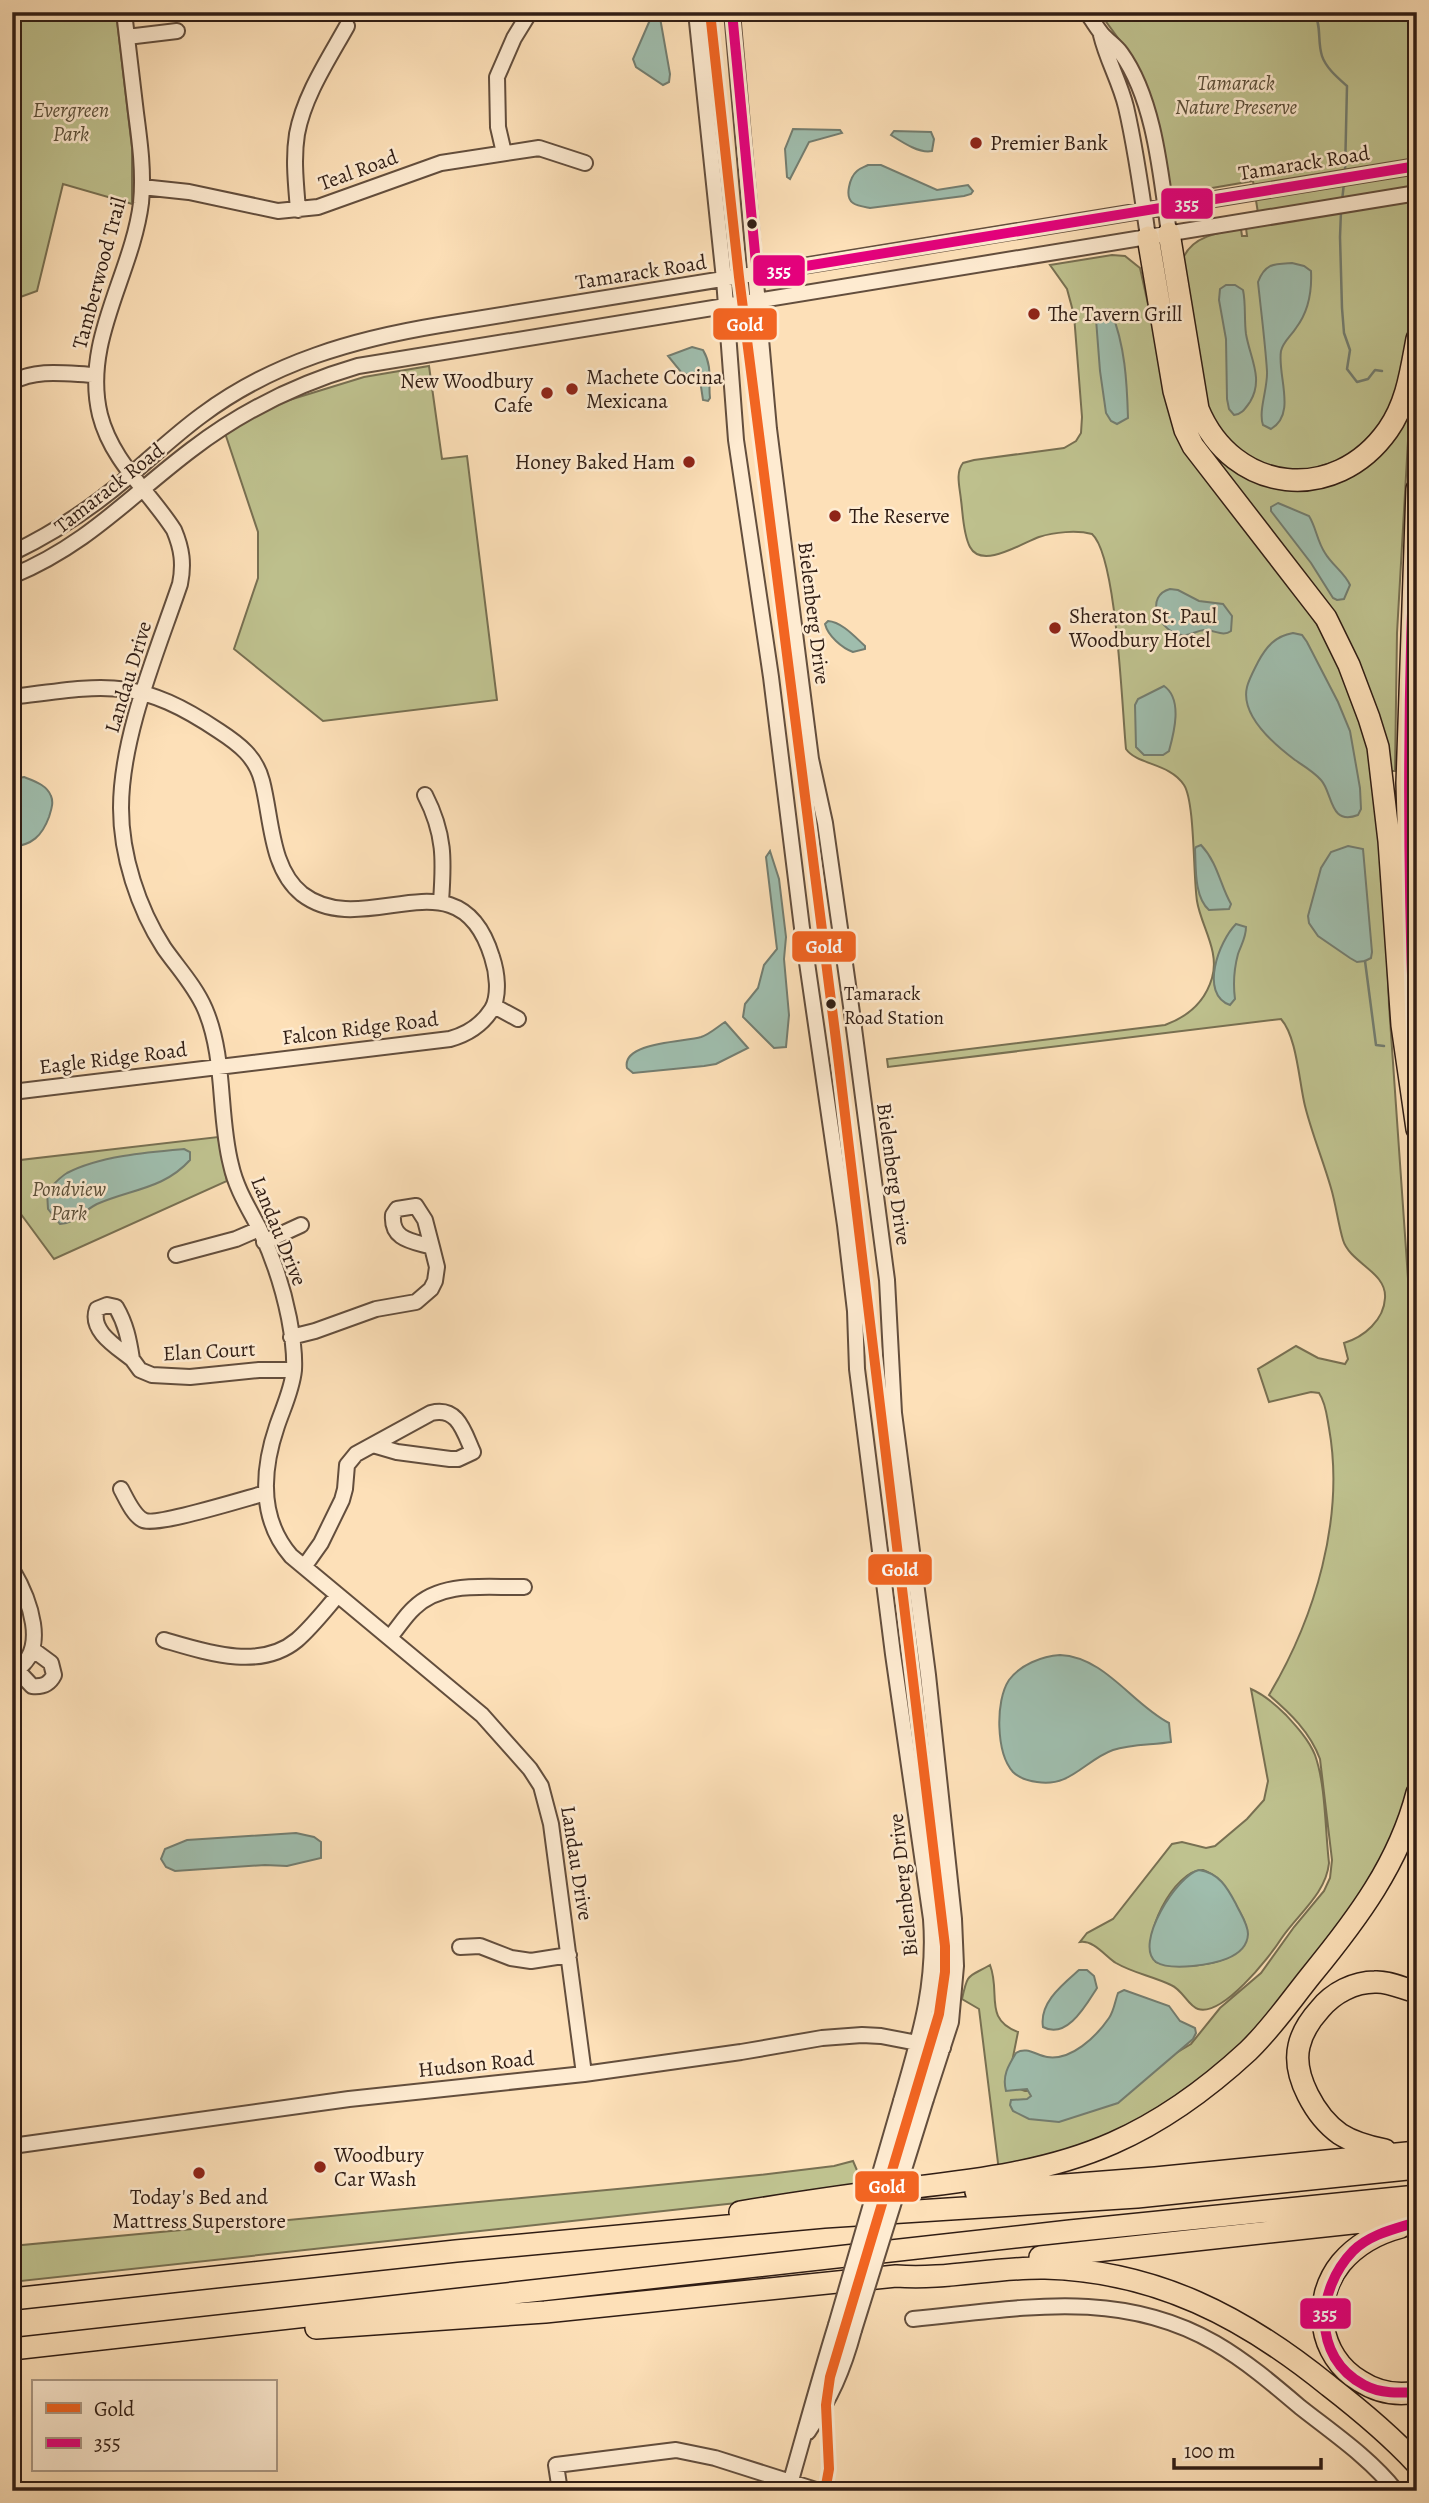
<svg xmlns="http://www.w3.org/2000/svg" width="1429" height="2503" viewBox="0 0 1429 2503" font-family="Alegreya,serif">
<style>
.green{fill:#bfc28f;stroke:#787052;stroke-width:2;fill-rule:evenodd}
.water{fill:#9fbdad;stroke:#737d70;stroke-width:2}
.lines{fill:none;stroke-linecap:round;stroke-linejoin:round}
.stream{stroke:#737d70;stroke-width:2.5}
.minor-casing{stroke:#634e3d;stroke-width:18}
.highway-casing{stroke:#301d14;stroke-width:24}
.minor{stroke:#feebd1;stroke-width:14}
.highway{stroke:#fde0b8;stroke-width:21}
.minor-bridge-casing{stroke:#634e3d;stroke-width:18;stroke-linecap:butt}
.minor-bridge{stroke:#feebd1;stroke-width:14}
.bus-1-casing{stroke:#feebd1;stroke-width:16}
.bus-2-casing{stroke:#feebd1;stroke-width:16}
.bus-1{stroke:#f26522;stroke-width:10}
.bus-2{stroke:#e5007d;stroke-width:10}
.poi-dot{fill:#8f2418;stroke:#feebd1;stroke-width:2.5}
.bus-dot{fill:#301d14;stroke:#feebd1;stroke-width:2.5}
.labels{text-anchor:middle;stroke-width:5;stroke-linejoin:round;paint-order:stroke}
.bus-label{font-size:19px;fill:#301d14;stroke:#feebd1;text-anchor:start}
.park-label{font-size:21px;font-style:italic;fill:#5b4f39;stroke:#feebd1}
.poi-label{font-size:21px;fill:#301d14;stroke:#feebd1;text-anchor:start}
.street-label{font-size:21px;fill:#301d14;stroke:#feebd1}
.line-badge{stroke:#feebd1;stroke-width:2.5}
.badge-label{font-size:19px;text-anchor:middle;font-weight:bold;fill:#fff}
</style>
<rect width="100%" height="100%" fill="#fde0b8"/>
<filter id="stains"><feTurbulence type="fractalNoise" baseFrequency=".00286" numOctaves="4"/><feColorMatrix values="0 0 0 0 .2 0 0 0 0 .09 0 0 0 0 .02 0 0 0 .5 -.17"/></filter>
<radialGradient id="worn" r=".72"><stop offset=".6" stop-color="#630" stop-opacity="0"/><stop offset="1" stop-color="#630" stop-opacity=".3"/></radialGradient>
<path class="green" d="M12 12H116L132 148V204L63 184 37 291 12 300Z
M1099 12H1417V279L1408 355 1386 418 1350 457 1299 473 1250 462 1210 423 1183 259C1191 236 1220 232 1241 229L1242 236H1247L1246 228 1260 226 1253 181 1183 193 1174 190 1168 185 1123 45Z
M1112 255 1125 256 1140 268 1171 408 1328 641 1362 724 1373 769 1386 925 1389 1005 1417 1408V1765L1411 1787 1373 1881 1234 2056 1127 2132 999 2171 979 2009 962 1999C968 1971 968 1978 990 1965 1001 1993 983 2019 1018 2032L1012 2062 1017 2088 1025 2091 1067 2090 1174 2054 1191 2044 1220 2008 1261 1973 1294 1927 1324 1891 1330 1878 1332 1860 1320 1759C1310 1732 1290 1713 1269 1695 1315 1618 1345 1518 1329 1428 1327 1417 1326 1403 1319 1393L1311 1392 1269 1402 1258 1369 1296 1346 1318 1358 1345 1364 1348 1359 1344 1343C1364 1337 1384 1320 1385 1298 1387 1272 1350 1263 1343 1240 1338 1223 1336 1205 1331 1188 1323 1160 1312 1134 1305 1106 1299 1082 1297 1037 1281 1019L888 1067 887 1059 1165 1025C1187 1017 1205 1002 1212 978 1220 951 1201 926 1197 901 1193 875 1195 802 1184 785 1170 763 1137 765 1126 749 1122 710 1117 556 1092 534 1077 530 1054 532 1039 537 1024 542 982 570 970 547 963 534 963 514 961 500 960 488 955 473 963 463L974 460 1064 448 1076 441 1081 433 1082 417 1074 315 1067 289 1050 265Z
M429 366 442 459 467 456 497 700 323 721 234 649 258 578V532L225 433 273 405 364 377Z
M1410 406 1397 633 1395 771H1390L1366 693 1200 439 1212 450 1312 485Z
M218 1137 227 1181 54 1259 12 1202V1161Z
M1251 1689C1265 1695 1276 1705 1286 1715 1297 1727 1309 1740 1315 1755 1326 1786 1325 1830 1329 1863 1326 1894 1297 1915 1281 1939 1269 1958 1222 2017 1198 2009 1188 2006 1183 1990 1171 1985 1152 1976 1133 1973 1116 1963 1105 1956 1094 1940 1080 1942L1087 1933 1113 1919 1172 1844 1182 1842 1206 1848 1215 1846 1247 1819 1264 1800 1268 1781ZM1203 1870C1219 1876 1225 1885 1233 1900 1238 1910 1248 1923 1247 1935 1244 1966 1178 1971 1156 1962 1138 1940 1174 1869 1203 1870Z
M853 2161 865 2189 12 2282V2246L628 2188 759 2175 834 2166Z"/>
<path class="water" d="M659 12 670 74 669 82 663 85 636 67 633 59 653 13Z
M793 129 840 130 842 133 809 142 790 179 787 177 785 149Z
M894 131 931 132 934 139 932 151C920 154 902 142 891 135Z
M868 165H881L937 190 968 185 973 191 971 194 964 196 870 208C865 207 857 206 853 203 844 197 850 177 857 171 860 168 864 167 868 165Z
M1292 263 1304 266 1311 271C1312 291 1309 311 1296 328 1291 336 1283 342 1281 351 1277 375 1297 414 1271 429L1263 425C1258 411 1268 388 1267 371 1265 341 1261 311 1258 282 1265 263 1274 264 1292 263Z
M1226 285H1235L1243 290C1246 304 1244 319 1246 334 1250 358 1264 379 1250 402 1245 409 1242 414 1234 415L1229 409 1227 399 1226 339 1219 300 1220 289Z
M1107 309 1111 311C1125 345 1127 382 1128 418L1117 424 1111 421 1106 413 1100 371 1096 319 1101 311Z
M692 347 703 350C713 367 708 381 710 398L708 401 703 400 700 380 681 372 668 356Z
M1278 503 1309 516C1316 527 1317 541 1325 553 1332 565 1345 573 1350 585L1344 599 1337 600 1333 598 1311 563 1271 511V507Z
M1170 589 1178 590 1199 601 1223 604 1232 616 1231 631C1223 637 1215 630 1204 630 1194 631 1188 638 1177 634 1158 628 1145 596 1170 589Z
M828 621C842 622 855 637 865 646V649L853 652C842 648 828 636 825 624Z
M1293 633 1302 635 1307 642 1338 702 1350 731 1360 788 1361 809 1358 815C1329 826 1333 793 1321 780 1314 772 1304 766 1295 760 1275 745 1240 716 1247 687 1249 679 1254 670 1258 662 1266 647 1275 636 1293 633Z
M1164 686C1183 699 1174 733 1169 751L1163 755H1144L1136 747 1135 705 1138 699Z
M24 777C34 781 47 785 51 796 54 803 51 810 49 817 42 836 32 845 12 847V779Z
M1201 845C1218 863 1220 885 1231 904L1229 909 1209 910C1194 897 1196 867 1195 849L1196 847Z
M1348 846 1363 849 1372 952 1371 958 1365 961 1357 962 1350 958 1318 936 1309 923 1308 916 1321 868 1331 852Z
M770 851 779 879 786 937 784 959 789 1015 786 1047 774 1048 743 1017 745 1004 758 988 764 965 777 949 766 857Z
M1236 924 1246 927C1246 938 1241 945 1238 954 1234 969 1233 984 1235 999L1230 1005C1199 994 1219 941 1236 924Z
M725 1022 748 1048 716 1064 704 1066 633 1073 627 1068C621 1042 684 1042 701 1037 710 1034 717 1027 725 1022Z
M184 1149 190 1152V1160C164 1189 131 1189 97 1204 81 1212 79 1222 60 1224L48 1209 47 1191C53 1185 60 1177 67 1173 99 1156 149 1152 184 1149Z
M1060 1655C1105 1657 1132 1704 1169 1723L1171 1742C1153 1745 1131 1744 1113 1750 1085 1760 1070 1788 1037 1782 1029 1781 1019 1778 1013 1772 996 1753 995 1701 1009 1680 1020 1665 1042 1656 1060 1655Z
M296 1833 314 1837 321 1842V1858L287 1866 265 1865 175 1871 166 1867 161 1859 165 1849 187 1840Z
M1199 1870C1219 1873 1227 1887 1236 1904 1240 1913 1248 1924 1248 1934 1247 1959 1211 1964 1193 1966 1182 1967 1165 1968 1156 1962 1133 1945 1177 1875 1199 1870Z
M1079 1970H1087L1094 1976 1097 1988C1086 2005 1067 2040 1043 2027 1039 2003 1062 1985 1079 1970Z
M1124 1990 1169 2006 1180 2021 1195 2028 1196 2033 1193 2039 1118 2103 1059 2122 1029 2119 1013 2111 1010 2105 1011 2100 1027 2099 1031 2096 1027 2089 1006 2091C1002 2076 1008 2066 1016 2053 1026 2046 1036 2055 1047 2057 1071 2061 1096 2037 1109 2018 1114 2011 1115 2001 1118 1993Z"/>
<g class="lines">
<path class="stream" d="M1314 12C1322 27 1317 40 1322 56 1326 68 1338 78 1347 86L1345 173
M1342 201 1344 183
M1341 211 1340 237 1342 308 1344 333 1350 350 1347 369 1357 382 1368 379 1375 370 1382 371
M1365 961 1376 1045 1384 1046"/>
<g class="minor-casing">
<path id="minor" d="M124 12C128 46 132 79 136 113 140 143 144 173 141 203 132 275 82 341 100 415 112 462 149 491 174 530 182 549 184 564 180 584 157 652 121 736 121 808 121 855 138 908 164 948 178 968 195 986 205 1009 226 1058 218 1115 231 1165 236 1188 248 1207 259 1228 272 1255 283 1288 289 1318 292 1334 295 1354 294 1370 292 1390 283 1408 277 1426 262 1470 259 1519 291 1556L482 1715 530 1769 541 1786 551 1824 584 2074
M696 12 724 279 736 440 771 677 802 928 845 1225 855 1311 857 1369 893 1654 931 1919C936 1986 919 2038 901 2101
M732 12 769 429 811 759 825 823 852 1013 887 1280 894 1413 928 1675 954 1919 956 1966 951 2022 926 2099
M1086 12C1092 19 1096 27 1102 34 1108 41 1116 46 1121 53 1155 100 1161 177 1169 233
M1101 35C1107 60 1120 82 1126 107 1136 150 1142 194 1148 237
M127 37 177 31
M504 153 498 127 497 77 514 38 530 12
M142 187 189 192 278 211 318 207 441 163 539 148 585 163
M298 210C296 184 293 159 297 134 304 96 328 60 347 26
M12 382C38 368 67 374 96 375
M12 553C54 533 93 507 128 477 153 456 176 434 202 415 273 362 355 339 440 325L1417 166
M12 576C87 545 129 497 191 450 242 411 296 384 358 366L1417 193
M12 697C105 685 137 676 219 731 239 744 256 757 262 781 272 819 270 868 302 894 366 943 459 848 492 957 497 972 500 995 492 1009 482 1025 468 1034 450 1039L12 1092
M425 795C445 834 444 860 441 902
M494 1006 518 1019
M264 1242 301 1225
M176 1255 236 1239 259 1229
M107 1305 116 1307C126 1324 129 1340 132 1359 117 1347 89 1331 97 1309Z
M291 1337 315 1331 376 1309 416 1302 431 1289 435 1281 437 1267 432 1247C412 1241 391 1240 393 1215L397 1209 416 1206 425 1220 432 1247
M132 1359 140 1370 152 1375 190 1377 259 1370H294
M121 1489C126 1498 133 1515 143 1520 155 1527 247 1498 266 1493
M304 1567 321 1543 342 1500 345 1489 347 1465 356 1454 431 1413C458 1406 464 1432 473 1452L458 1459H450L397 1452 373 1445
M12 1569C28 1596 52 1653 12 1672
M390 1637C398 1628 405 1616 414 1608 442 1580 488 1588 524 1587
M164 1640C205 1652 260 1671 297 1640 312 1627 325 1610 338 1595
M17 1670 32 1686C42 1687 49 1685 54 1675L51 1663 32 1649
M460 1947 480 1946 511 1958 531 1961 569 1955
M12 2146 349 2099 584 2074 741 2052 822 2038 862 2035 881 2036 943 2048
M913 2319C1018 2309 1118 2287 1215 2343 1246 2361 1273 2384 1300 2407 1333 2433 1370 2458 1396 2491
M808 2432C831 2397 843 2371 854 2330
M560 2491 556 2465 676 2450 715 2458 819 2491
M788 2491C804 2435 819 2380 836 2325"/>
</g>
<g class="highway-casing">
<path id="highway" d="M1169 233 1198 409C1233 494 1335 505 1388 430 1407 403 1411 371 1417 339
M1148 237 1174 391 1185 430 1193 446 1326 618 1349 665 1369 718 1378 747 1389 841 1402 1025 1417 1129
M1413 998 1407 783 1417 489
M1385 2150C1370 2147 1354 2143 1340 2134 1316 2117 1292 2076 1299 2046 1302 2032 1310 2020 1320 2009 1333 1993 1354 1982 1375 1982 1388 1981 1404 1989 1417 1992
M976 2192 1155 2178 1417 2152
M740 2212C790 2204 841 2196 891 2190 966 2181 1043 2174 1113 2143 1163 2121 1208 2088 1248 2051 1272 2028 1291 2000 1312 1974 1357 1919 1399 1863 1417 1793
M1401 2227C1378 2233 1357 2244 1341 2263 1311 2300 1318 2356 1360 2381 1377 2392 1396 2396 1417 2392
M1040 2257 1417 2216
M12 2299 456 2251 824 2217 1137 2197 1417 2168
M316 2328 545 2312 896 2276C945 2280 995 2267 1045 2268 1156 2271 1244 2317 1329 2386 1360 2410 1390 2435 1417 2464
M12 2349 1070 2231 1417 2196"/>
</g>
<use href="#minor" class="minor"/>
<use href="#highway" class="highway"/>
<g class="minor-bridge-casing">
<path id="minor-bridge" d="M836 2325 901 2101
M854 2330 926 2099"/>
</g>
<use href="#minor-bridge" class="minor-bridge"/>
<g class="bus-1-casing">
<path id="bus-1" d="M710 12 739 277 837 1048 945 1946V1972L939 2014 830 2377 826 2405 829 2469 825 2491"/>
</g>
<g class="bus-2-casing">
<path id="bus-2" d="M732 12 757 274 1417 166
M1417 494C1406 697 1407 899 1417 1102
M1417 2222C1395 2229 1370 2234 1353 2251 1316 2289 1311 2357 1364 2385 1381 2394 1399 2393 1417 2392"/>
</g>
<use href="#bus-1" class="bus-1"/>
<use href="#bus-2" class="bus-2"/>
</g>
<g class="poi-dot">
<circle cx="976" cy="143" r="7"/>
<circle cx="1034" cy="314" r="7"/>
<circle cx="572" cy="389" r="7"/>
<circle cx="547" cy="393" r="7"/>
<circle cx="689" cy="462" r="7"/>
<circle cx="835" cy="516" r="7"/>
<circle cx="1055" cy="628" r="7"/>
<circle cx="320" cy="2167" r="7"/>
<circle cx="199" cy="2173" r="7"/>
</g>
<g class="bus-dot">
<circle cx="752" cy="224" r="6"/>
<circle cx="831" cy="1004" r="6"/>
</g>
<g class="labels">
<g class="bus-label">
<text x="844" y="1000">Tamarack<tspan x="844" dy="24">Road Station</tspan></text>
</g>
<g class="park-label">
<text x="1236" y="90">Tamarack<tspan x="1236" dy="24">Nature Preserve</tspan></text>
<text x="71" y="117">Evergreen<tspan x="71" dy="24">Park</tspan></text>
<text x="69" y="1196">Pondview<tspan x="69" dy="24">Park</tspan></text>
</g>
<g class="poi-label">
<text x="990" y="150">Premier Bank</text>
<text x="1048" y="321">The Tavern Grill</text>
<text x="586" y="384">Machete Cocina<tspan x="586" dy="24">Mexicana</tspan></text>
<text x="533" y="388" text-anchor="end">New Woodbury<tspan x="533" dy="24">Cafe</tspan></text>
<text x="675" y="469" text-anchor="end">Honey Baked Ham</text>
<text x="849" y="523">The Reserve</text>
<text x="1069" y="623">Sheraton St. Paul<tspan x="1069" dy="24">Woodbury Hotel</tspan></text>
<text x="334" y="2162">Woodbury<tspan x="334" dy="24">Car Wash</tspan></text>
<text x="199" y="2204" text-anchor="middle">Today's Bed and<tspan x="199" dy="24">Mattress Superstore</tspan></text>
</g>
<g class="street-label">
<text transform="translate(1304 163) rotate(-9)" y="7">Tamarack Road</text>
<text transform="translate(358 170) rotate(-20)" y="7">Teal Road</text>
<text transform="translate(641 272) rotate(-9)" y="7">Tamarack Road</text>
<text transform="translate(99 273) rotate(-75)" y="7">Tamberwood Trail</text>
<text transform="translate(109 488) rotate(-38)" y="7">Tamarack Road</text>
<text transform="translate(814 613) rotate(83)" y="7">Bielenberg Drive</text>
<text transform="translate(128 677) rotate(-73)" y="7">Landau Drive</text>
<text transform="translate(360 1028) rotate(-7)" y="7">Falcon Ridge Road</text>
<text transform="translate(113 1058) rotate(-7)" y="7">Eagle Ridge Road</text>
<text transform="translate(894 1174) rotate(82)" y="7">Bielenberg Drive</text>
<text transform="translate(279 1231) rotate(68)" y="7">Landau Drive</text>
<text transform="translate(209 1351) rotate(-3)" y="7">Elan Court</text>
<text transform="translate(577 1863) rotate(81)" y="7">Landau Drive</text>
<text transform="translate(903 1885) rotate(-96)" y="7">Bielenberg Drive</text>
<text transform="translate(476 2064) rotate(-6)" y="7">Hudson Road</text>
</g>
</g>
<g class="line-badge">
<rect x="1160" y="187" width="54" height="33" rx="7" fill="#e5007d"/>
<rect x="752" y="254" width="54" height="33" rx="7" fill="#e5007d"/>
<rect x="712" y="307" width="66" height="34" rx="7" fill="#f26522"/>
<rect x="791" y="930" width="66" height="33" rx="7" fill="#f26522"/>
<rect x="867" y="1553" width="66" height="33" rx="7" fill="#f26522"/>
<rect x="854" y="2170" width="66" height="33" rx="7" fill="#f26522"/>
<rect x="1299" y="2297" width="53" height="33" rx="7" fill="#e5007d"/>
</g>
<g class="badge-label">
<text x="1187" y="210">355</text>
<text x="779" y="277">355</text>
<text x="745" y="331">Gold</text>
<text x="824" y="953">Gold</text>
<text x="900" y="1576">Gold</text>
<text x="887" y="2193">Gold</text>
<text x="1325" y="2320">355</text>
</g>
<rect width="1429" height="2503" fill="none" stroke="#fde0b8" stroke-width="42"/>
<rect x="14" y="14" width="1401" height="2475" fill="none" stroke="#301d14" stroke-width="3.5"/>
<rect x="21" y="21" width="1387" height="2461" fill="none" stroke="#301d14" stroke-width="2"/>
<rect x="32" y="2380" width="245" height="91" fill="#feebd1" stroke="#ac9985" stroke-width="2"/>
<rect x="46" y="2403" width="35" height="10" fill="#f26522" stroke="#ac9985" stroke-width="2"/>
<text x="94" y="2416" font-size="21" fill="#301d14">Gold</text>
<rect x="46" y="2438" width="35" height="10" fill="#e5007d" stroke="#ac9985" stroke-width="2"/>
<text x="94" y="2450" font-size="21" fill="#301d14">355</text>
<path d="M1174 2458v10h147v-10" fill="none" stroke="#301d14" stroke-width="3.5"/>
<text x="1184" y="2458" font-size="21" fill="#301d14" stroke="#feebd1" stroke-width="5" paint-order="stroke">100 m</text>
<rect width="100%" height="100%" filter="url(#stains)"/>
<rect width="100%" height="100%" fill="url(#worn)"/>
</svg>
